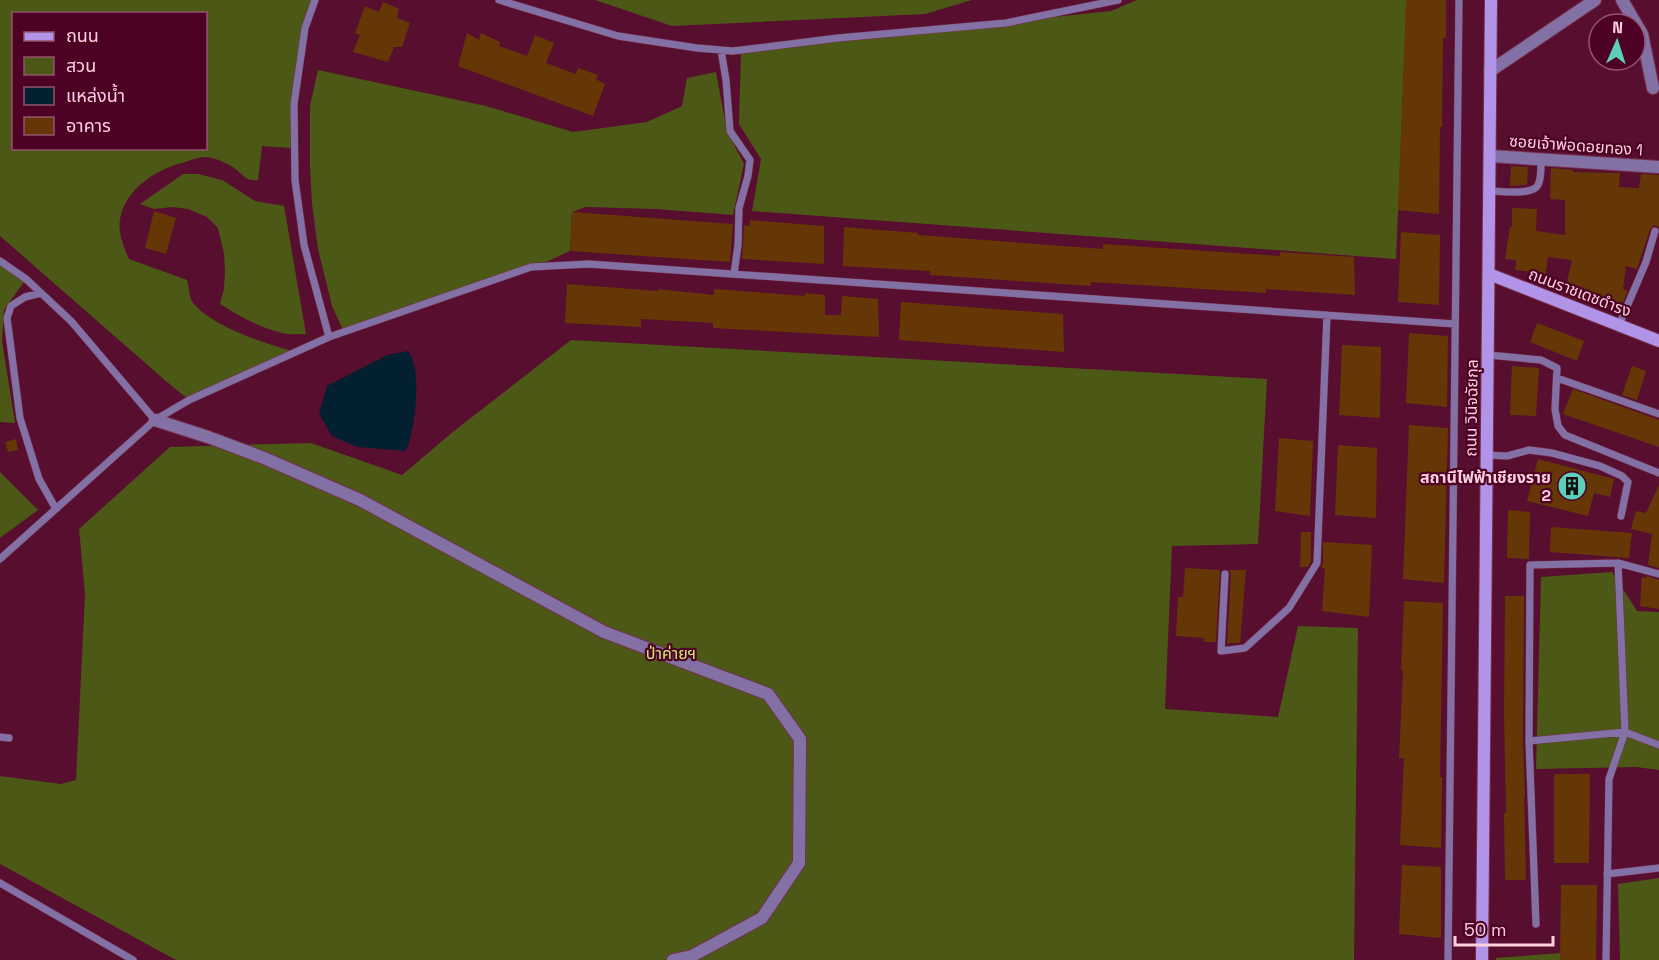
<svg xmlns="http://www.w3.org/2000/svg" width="1659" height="960" viewBox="0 0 1659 960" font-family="'Space Grotesk','Noto Sans Thai',sans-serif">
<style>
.green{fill:#4c5816;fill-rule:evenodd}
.water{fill:#032031}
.building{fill:#653706}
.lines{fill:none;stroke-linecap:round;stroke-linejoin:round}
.lane-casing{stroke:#76314e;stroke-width:8}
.street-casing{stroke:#76314e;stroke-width:14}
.secondary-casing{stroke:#76314e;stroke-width:14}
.lane{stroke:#8371a5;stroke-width:7}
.street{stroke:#8371a5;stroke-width:12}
.secondary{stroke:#b194e8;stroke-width:12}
.labels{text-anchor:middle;stroke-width:4.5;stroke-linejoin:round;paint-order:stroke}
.street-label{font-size:16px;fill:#fed0dd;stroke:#4c0125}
.poi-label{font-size:16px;font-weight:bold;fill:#fed0dd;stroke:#4c0125;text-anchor:end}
.park-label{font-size:16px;fill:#d0ea70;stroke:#4c0125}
</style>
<rect width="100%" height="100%" fill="#580e2f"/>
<path class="green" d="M0 0H311L302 37 292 93 291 148 262 146 258 180C244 182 241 171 231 166 225 162 212 157 205 157 198 157 189 161 182 163 156 169 125 190 120 219 118 233 123 246 129 259L187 280C189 286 189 297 193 303 213 327 266 344 296 352L189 400 167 382 0 236ZM14 14H206V148H14Z
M595 0H972L925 14 672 26Z
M1137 0H1407L1396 259 752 211 761 159 739 124 741 50 1111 11Z
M318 70 486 106 573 132 647 122 682 106 687 78 716 72 727 131 744 164 733 215 656 209 586 207 572 212 570 251 537 266 344 332 332 306 318 249 312 204 310 166V106Z
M183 174H198L222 180 255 201 284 206 306 334C298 334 289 335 282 333 260 328 239 316 220 304L224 289 225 271 224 254 218 228 207 217 188 209 173 207 154 209 140 204Z
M0 261 26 279 4 310 2 341 15 423 0 422Z
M571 340 1267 379 1258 544 1172 546 1165 709 1278 717 1298 626 1358 628 1354 960H176L0 864V776L61 784 76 780 85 594 79 529 170 447 311 443 402 475 454 431Z
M0 472 38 510 0 538Z
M1612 572 1637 611 1659 612V770L1636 767 1536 769 1541 577Z
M1659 878V960H1620L1618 884Z
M1561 953 1560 960H1496V958Z"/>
<path class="water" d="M408 351C423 370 415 430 406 451L357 447 332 436 319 414 327 386 387 355Z"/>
<path class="building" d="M1406 0H1446V38H1443L1442 127H1440L1439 214 1398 210Z
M383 2 399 9 397 18 410 23 402 47H394L388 62 353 52 360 35 355 33 365 6 379 12Z
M467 33 479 40 481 33 500 42 499 46 527 56 535 35 554 43 546 63 576 74 578 68 598 75 596 79 605 84 593 116 458 66Z
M1511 166 1528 167 1527 185 1510 186Z
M1551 168 1573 170V172L1620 173 1619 187 1639 188 1641 174 1659 175V227L1654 225 1650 229 1637 269 1626 266 1623 289 1628 291 1618 313 1598 304 1582 301 1564 295 1572 260 1548 257 1545 278 1531 276 1532 272 1515 270 1516 260 1505 259 1510 227H1512V208L1537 209 1536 231 1565 235V200L1550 199Z
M154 211 176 218 166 254 145 248Z
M572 212 733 224 730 262 570 251Z
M750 220 824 226V264L742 259 744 225 750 226Z
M844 227 918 233V235L1103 249V244L1280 256V252L1354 257 1355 295 1266 289V293L1091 282V286L930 275V271L843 266Z
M1401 232 1440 235 1439 305 1398 302Z
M567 284 658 291V289L714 295V289L805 296V293L825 295V315H841L842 296 878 299 879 337 713 328V323L641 319V327L565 323Z
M901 302 1063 314 1064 352 899 340Z
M1537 323 1584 341 1577 361 1530 342Z
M1409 333 1448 336 1447 407 1406 403Z
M1342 345 1381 347 1380 418 1339 415Z
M1512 366 1539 368 1536 416 1510 415Z
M1632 366 1646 371 1637 400 1622 395Z
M1573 389 1659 420V447L1563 414Z
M1409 425 1448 428 1444 583 1403 579Z
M1279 438 1313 441 1310 516 1275 511Z
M16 439 18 450 8 452 5 442Z
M1338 445 1377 448 1376 518 1335 515Z
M1538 459 1614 479 1610 497 1594 493 1588 516 1527 501Z
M1659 485V568L1648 565 1652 534 1631 529 1636 511 1646 513Z
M1508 510 1530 512 1529 559 1507 558Z
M1551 527 1632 533 1629 558 1550 552Z
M1301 532H1311V561L1308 567H1300Z
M1323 542 1372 545 1369 617 1322 611 1325 568H1321L1323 563Z
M1185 568 1220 570 1216 642H1204V638L1176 636 1178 597H1183Z
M1229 570H1246L1240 643H1227L1231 574Z
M1647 576 1659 580V609L1640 606 1642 577 1646 578Z
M1505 596H1524L1523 741 1525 796H1524L1526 880H1505L1504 813H1506L1504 716Z
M1404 601 1443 603 1440 777H1442L1441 848 1400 845 1404 758H1399L1403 671 1401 670Z
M1554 774H1590L1589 863H1554Z
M1402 865 1441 867V938L1399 934Z
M1561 885H1597L1596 960H1560Z"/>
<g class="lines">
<g class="lane-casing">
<path id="lane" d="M315 0 305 28 294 104 295 180 304 245 329 337
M499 0 618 36 697 48 733 51 838 38 1006 23 1118 0
M721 50 726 80 730 131 750 160 748 176 739 208 738 245 734 274
M1489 191C1501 191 1532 196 1538 185 1541 179 1541 171 1541 165
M0 261 26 279 71 321 155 420
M41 293 25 297 11 306 7 318 20 418 39 479 56 509
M1619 325 1646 262 1655 231
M1488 355 1541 360 1557 368 1555 409 1558 426 1565 435 1659 473
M1557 378 1659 414
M1488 455 1507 456 1529 450 1552 453 1600 466 1622 476 1628 482 1621 516
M0 559 155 420 189 400 329 337 531 267 588 264 1455 324
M1618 563 1530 565 1529 741 1625 732 1659 745
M1225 574 1221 651 1245 648 1289 608 1317 563 1327 315
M0 737 9 738
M1529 741 1536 924
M1607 874 1659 868
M0 883 133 960
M1448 960 1459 0
M1606 960 1609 779 1625 732 1618 563 1659 574"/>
</g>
<g class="street-casing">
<path id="street" d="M1622 0 1642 34 1653 88
M1490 71 1595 0
M1490 156 1659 167
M155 420 208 437 264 458 360 500 604 632 768 694 800 739 799 863 762 918 692 956 673 960"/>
</g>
<g class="secondary-casing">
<path id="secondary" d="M1489 274 1659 341
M1482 960 1491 0"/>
</g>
<use href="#lane" class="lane"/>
<use href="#street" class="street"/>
<use href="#secondary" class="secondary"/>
</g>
<defs>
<g id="building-disc" transform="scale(1.5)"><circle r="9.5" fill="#5dceb9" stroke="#4c0125"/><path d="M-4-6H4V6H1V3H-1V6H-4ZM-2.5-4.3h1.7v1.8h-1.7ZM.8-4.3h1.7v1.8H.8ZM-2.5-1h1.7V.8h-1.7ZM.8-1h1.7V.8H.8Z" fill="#111"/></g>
</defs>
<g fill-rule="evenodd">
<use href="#building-disc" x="1572" y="486"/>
</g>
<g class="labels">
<g class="street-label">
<text transform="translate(1576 145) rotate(4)" y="6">ซอยเจ้าพ่อดอยทอง 1</text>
<text transform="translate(1580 292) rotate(21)" y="6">ถนนราชเดชดำรง</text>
<text transform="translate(1471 408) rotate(-89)" y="6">ถนน วินิจฉัยกุล</text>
</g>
<g class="poi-label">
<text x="1551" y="483">สถานีไฟฟ้าเชียงราย<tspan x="1551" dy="18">2</tspan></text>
</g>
<g class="park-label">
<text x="671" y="659">ป่าค่ายฯ</text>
</g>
</g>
<rect x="12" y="12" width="195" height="138" fill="#4c0125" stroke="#93546f" stroke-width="1.5"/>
<rect x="24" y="32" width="30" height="9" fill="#b194e8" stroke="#93546f" stroke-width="1.5"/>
<text x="66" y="42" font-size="18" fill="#fed0dd">ถนน</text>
<rect x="24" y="57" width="30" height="18" fill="#4c5816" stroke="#93546f" stroke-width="1.5"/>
<text x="66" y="72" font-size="18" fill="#fed0dd">สวน</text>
<rect x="24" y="87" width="30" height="18" fill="#032031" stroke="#93546f" stroke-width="1.5"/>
<text x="66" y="102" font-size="18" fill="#fed0dd">แหล่งน้ำ</text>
<rect x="24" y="117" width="30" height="18" fill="#653706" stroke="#93546f" stroke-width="1.5"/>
<text x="66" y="132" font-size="18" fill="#fed0dd">อาคาร</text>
<g transform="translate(1617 42) rotate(3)"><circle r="28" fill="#4c0125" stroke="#93546f" stroke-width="1.5"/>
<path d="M0-4.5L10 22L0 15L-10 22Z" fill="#5dceb9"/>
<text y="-9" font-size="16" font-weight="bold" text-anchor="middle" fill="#fed0dd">N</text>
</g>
<path d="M1455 936v9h98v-9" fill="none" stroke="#fed0dd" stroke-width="3"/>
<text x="1464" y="936" font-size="18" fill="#fed0dd" stroke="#4c0125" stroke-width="4.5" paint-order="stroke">50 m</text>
</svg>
